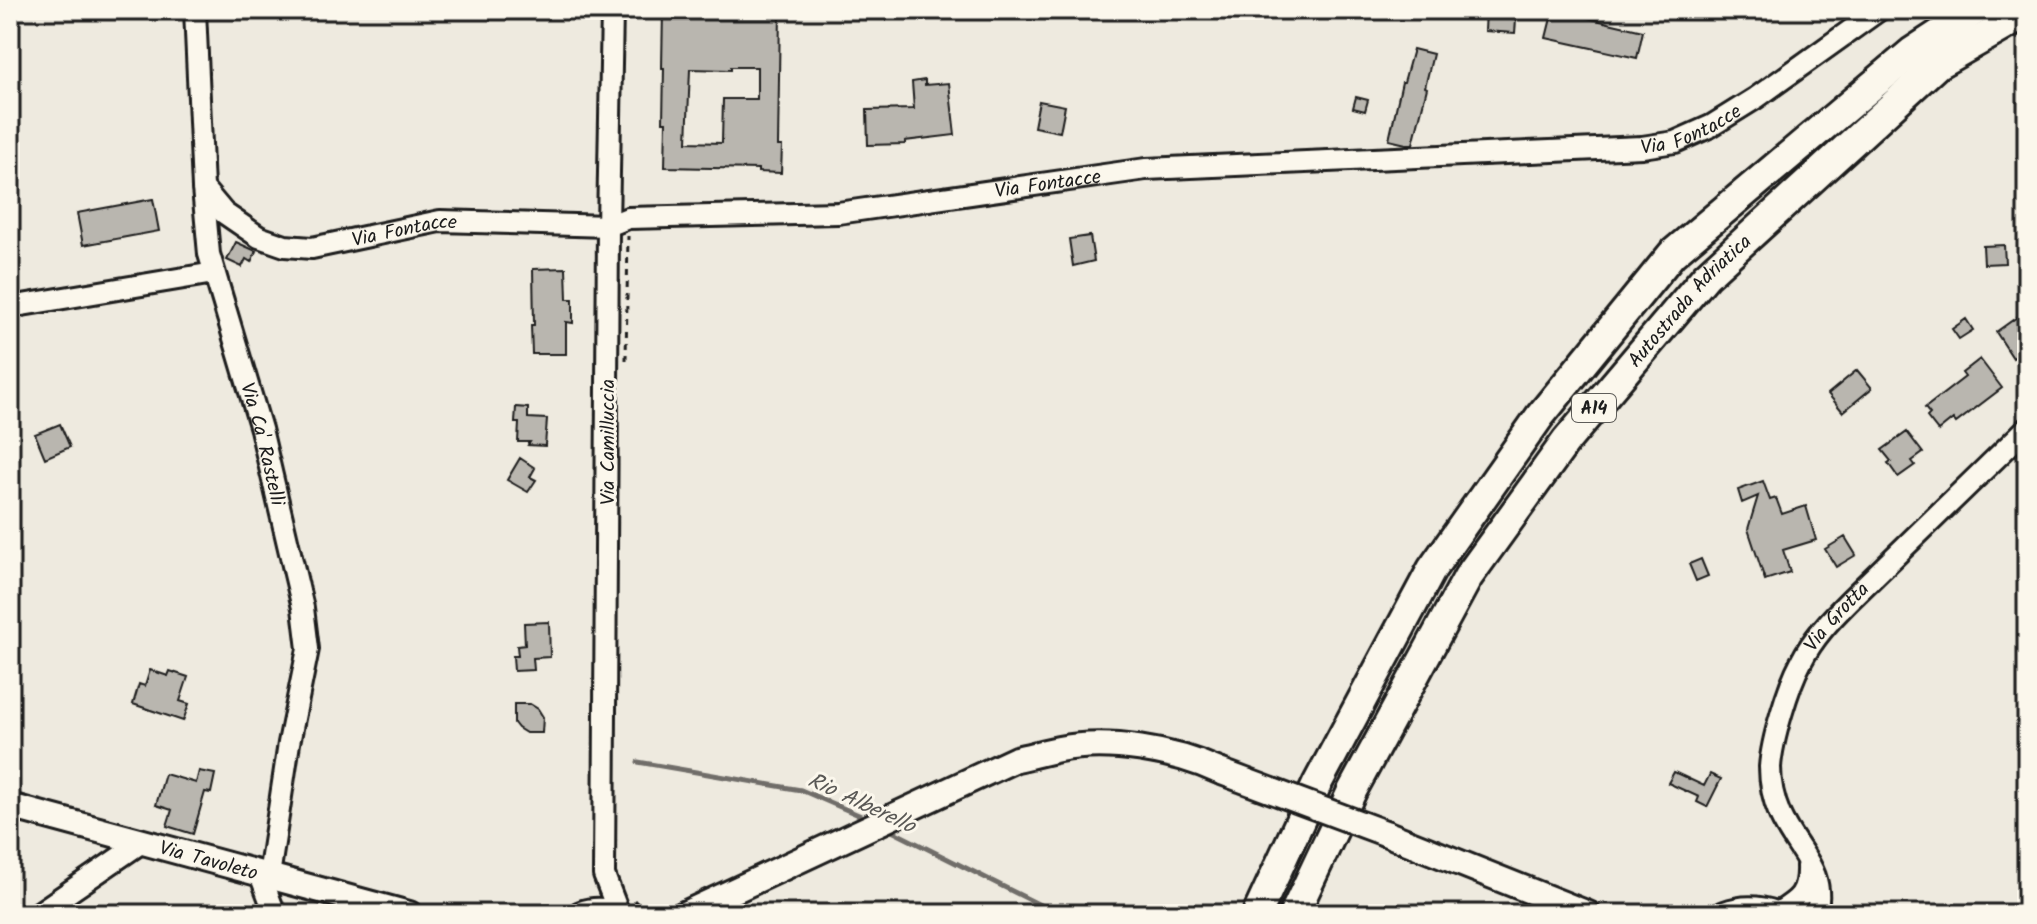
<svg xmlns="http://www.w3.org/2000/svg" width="2037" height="924" viewBox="0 0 2037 924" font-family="Kalam,sans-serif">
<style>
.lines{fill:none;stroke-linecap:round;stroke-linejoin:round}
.stream{stroke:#6f6d69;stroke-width:5}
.building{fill:#b9b6af;stroke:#1c1c1c;stroke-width:2;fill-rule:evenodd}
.minor-casing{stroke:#1c1c1c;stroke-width:26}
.major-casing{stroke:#1c1c1c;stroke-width:30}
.highway-casing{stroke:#1c1c1c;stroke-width:34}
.path{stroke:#1c1c1c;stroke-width:3;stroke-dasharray:6 6;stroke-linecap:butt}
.minor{stroke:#fbf7ec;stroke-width:20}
.major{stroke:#fbf7ec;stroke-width:24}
.highway{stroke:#fbf7ec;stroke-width:28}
.major-bridge-casing{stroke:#1c1c1c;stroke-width:30;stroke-linecap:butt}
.major-bridge{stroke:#fbf7ec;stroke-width:24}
.labels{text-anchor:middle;stroke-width:6;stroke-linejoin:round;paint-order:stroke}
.shield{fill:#fbf7ec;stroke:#5f5e5a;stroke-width:2}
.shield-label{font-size:18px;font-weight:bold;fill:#1c1c1c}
.street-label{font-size:20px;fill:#1c1c1c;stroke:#fbf7ec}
.water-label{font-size:22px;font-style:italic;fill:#5a5956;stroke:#fbf7ec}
</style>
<rect width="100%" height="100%" fill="#eeeadf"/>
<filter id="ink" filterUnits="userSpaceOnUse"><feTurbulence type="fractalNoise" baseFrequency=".0125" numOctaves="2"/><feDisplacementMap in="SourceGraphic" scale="16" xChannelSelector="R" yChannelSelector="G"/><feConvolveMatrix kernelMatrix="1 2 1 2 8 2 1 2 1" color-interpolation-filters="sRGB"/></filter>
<g filter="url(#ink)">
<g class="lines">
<path class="stream" d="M638 762 801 790 868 819
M888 829 1058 914"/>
</g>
<path class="building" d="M663 10H780L778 146H782L781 173 758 172V169L665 167 666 122H663L664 68H662ZM731 67H757V99H723L722 143 687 142 690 69 731 70Z
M1486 10H1512V19L1516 20 1515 33 1485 31Z
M1553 10 1643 31 1637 58 1546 38Z
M1413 49 1433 54 1425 87 1427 88 1413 144H1406L1389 140 1402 82H1404Z
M925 80V85L949 83 955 135 905 141V144L868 145 867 110 914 109 912 82Z
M1356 97 1368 100 1365 111 1353 108Z
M1039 101 1065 106 1060 132 1034 127Z
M153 199 159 231 83 245 77 213Z
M1090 236 1094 261 1073 266 1069 239Z
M236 242 256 251 251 262 246 259 242 267 227 260Z
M2004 245 2005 263 1984 264 1983 246Z
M566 268 567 299H573V323L566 322V354H532L531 325H534L533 269Z
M2020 315 2027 325V348L2013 358 1996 332Z
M1966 319 1973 330 1959 339 1952 329Z
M1980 359 2002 388 1956 423 1953 419 1938 431 1927 417 1930 414 1925 408 1965 377 1962 373Z
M1857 370 1872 388 1843 412 1828 394Z
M516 407 528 408V418L547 419 545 446 528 445 530 442H518L519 423H515Z
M60 424 70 447 45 458 35 434Z
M1907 432 1923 453 1912 461 1915 465 1898 477 1888 463 1891 461 1882 450Z
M520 458 535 468 530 477 536 480 528 492 507 480Z
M1763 481 1770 500 1776 498 1782 514 1806 506 1816 540 1783 550 1790 572 1765 580 1748 529 1758 496 1742 503 1738 490Z
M1845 537 1856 555 1836 567 1825 549Z
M1701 559 1708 576 1696 581 1689 564Z
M549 622 550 657 533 658 534 670 514 671 513 656H518L517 646 525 645 524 623Z
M150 670 168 676 170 671 188 677 180 701 189 704 183 721 133 704 139 684 145 686Z
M514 704H530L538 709 543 717 542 733H526L518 728 514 723Z
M199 771 215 774 211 793 205 792 193 834 167 826 172 810 156 805 165 774 196 783Z
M1674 772 1704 786 1710 774 1721 779 1707 807 1697 802 1699 797 1668 783Z"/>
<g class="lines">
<g class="minor-casing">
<g id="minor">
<path id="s1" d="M195 10 203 188 209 254 261 429 303 608 308 649 289 743 269 876"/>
<path d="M612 10 608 226 604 875 619 914"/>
<path id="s2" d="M203 188 224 213 259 237 285 246 312 248 440 221 608 226 628 218 838 213 1146 169 1642 147 1675 142 1711 126 1756 98 1879 10"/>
<path d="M10 307 214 273"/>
<path d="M260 874 275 914"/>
<path d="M37 914 142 842"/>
<path d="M1776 914C1798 900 1808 895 1807 866"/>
<path id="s3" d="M1816 914C1827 870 1796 851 1780 815 1774 801 1770 782 1770 767 1772 740 1788 686 1801 662 1813 638 1831 619 1850 600L2027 428"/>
</g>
</g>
<g class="major-casing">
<g id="major">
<path id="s4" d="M10 806 409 914"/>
<path d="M1385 833 1588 914"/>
<path d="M581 914C594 909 605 910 618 914"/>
<path d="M684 914 1016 759C1030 756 1044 752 1059 749 1108 739 1173 750 1219 771"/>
<path d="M1725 914C1743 907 1759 908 1776 914"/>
</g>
</g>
<g class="highway-casing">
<g id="highway">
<path d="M1257 914 1317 784 1432 569 1540 416 1672 254 1912 52 1976 10"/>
<path id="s5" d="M1294 914 1352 791 1468 577 1567 440 1706 276 1938 64 2027 13"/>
</g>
</g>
<path class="path" d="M626 360 628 236
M634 900 648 914
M553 914 563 907"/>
<use href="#minor" class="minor"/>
<use href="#major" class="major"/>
<use href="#highway" class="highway"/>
<g class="major-bridge-casing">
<path id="major-bridge" d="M1219 771 1385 833"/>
</g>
<use href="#major-bridge" class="major-bridge"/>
</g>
</g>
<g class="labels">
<rect class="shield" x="1572" y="394" width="44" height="28" rx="6"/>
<g class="shield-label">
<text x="1594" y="414">A14</text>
</g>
<g class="street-label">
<text dy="7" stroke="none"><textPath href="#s2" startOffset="1520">Via Fontacce</textPath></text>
<text dy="7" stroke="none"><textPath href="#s2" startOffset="872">Via Fontacce</textPath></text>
<text dy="7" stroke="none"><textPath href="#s2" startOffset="224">Via Fontacce</textPath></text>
<text dy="7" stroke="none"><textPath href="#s5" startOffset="734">Autostrada Adriatica</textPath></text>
<text transform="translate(607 442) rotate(-90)" y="7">Via Camilluccia</text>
<text dy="7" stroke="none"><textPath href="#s1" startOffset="442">Via Ca' Rastelli</textPath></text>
<text dy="7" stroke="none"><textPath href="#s3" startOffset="326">Via Grotta</textPath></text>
<text dy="7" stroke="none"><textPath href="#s4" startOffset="206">Via Tavoleto</textPath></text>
</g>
<g class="water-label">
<text transform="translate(862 802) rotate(25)" y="8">Rio Alberello</text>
</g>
</g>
<rect width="2037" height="924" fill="none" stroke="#fbf7ec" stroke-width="40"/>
<rect x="20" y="20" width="1997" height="884" fill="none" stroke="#1c1c1c" stroke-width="3" filter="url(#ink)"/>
</svg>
